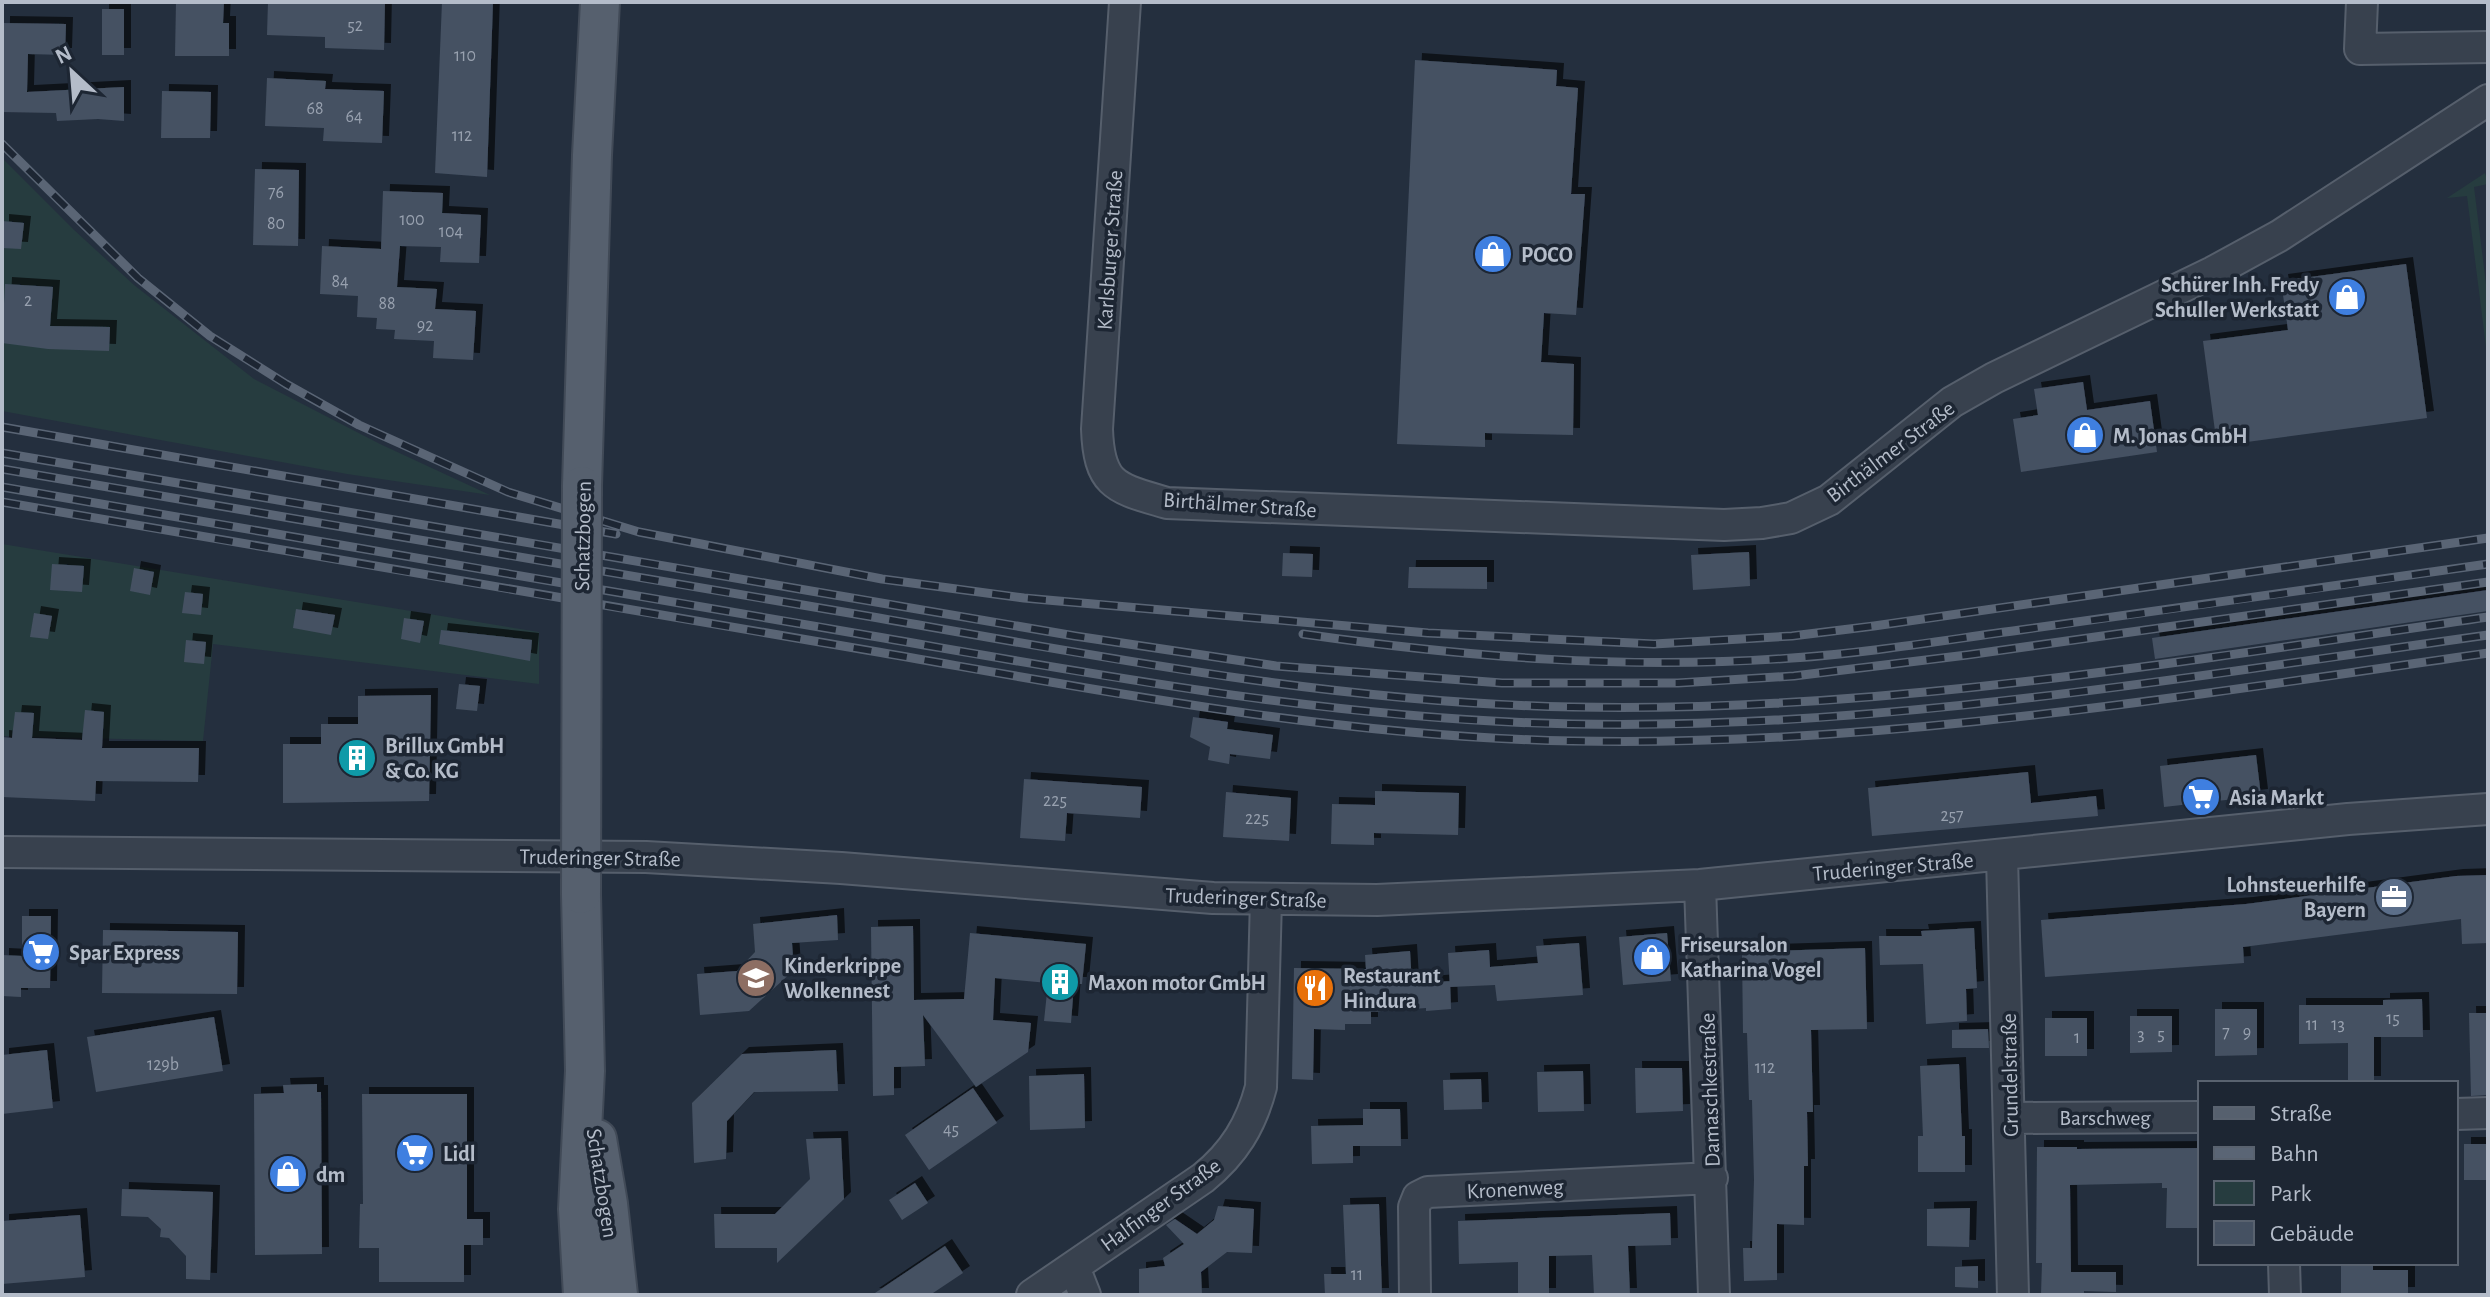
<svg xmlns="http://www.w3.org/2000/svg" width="2490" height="1297" viewBox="0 0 2490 1297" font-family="'Alegreya Sans',sans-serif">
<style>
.green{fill:#263c3f}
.building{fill:#455162;filter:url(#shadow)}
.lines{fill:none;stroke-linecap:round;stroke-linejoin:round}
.minor-casing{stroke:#565f6c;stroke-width:34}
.major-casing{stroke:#414a57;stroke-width:42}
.minor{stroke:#38414e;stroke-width:30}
.major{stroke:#56606e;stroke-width:38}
.rail-casing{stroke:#5a6575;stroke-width:9}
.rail{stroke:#1d2633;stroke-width:6;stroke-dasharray:18;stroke-linecap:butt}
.major-bridge-casing{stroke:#414a57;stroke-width:42;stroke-linecap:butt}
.major-bridge{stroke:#56606e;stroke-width:38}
.labels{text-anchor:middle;stroke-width:7;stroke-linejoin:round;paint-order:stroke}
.number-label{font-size:18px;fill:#98a1af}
.street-label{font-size:22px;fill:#b4bcc9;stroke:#1d2633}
.poi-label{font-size:22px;font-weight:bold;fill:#b4bcc9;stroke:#1d2633;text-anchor:start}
</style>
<defs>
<filter id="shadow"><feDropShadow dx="7" dy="-7" stdDeviation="0" flood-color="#0009"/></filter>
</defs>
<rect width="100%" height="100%" fill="#242f3e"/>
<path class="green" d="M2 158 73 229 134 285 254 379 380 444 490 495 347 474 2 411Z
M2485 173 2488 184 2474 187 2488 300V363L2467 196 2447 198Z
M2 544 539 632V684L213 644 203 741 2 736Z"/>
<path class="building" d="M176 2H224L223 23H229V56H175Z
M268 2H385L384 50 325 48V37L267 35Z
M442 2H493L487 177 435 173Z
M102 9H124V55H102Z
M3 23 66 24 65 55 28 54 27 92 124 87V121L98 119 57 121 56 113 2 112Z
M1415 60 1557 70 1556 86 1578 88 1571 194H1585L1576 315 1544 313 1541 362 1574 364 1573 435 1485 433V447L1397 444Z
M267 78 326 81 325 89 384 91 382 143 323 141 324 128 265 126Z
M162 91 211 92 210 138H161Z
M255 169 299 170 298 246 253 245Z
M383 191 443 193 442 213 481 215 479 263 440 262 441 247 400 246 397 287 437 289 435 309 476 311 473 360 433 358 434 341 394 339 395 330 376 329 377 318 357 317 358 296 320 294 322 246 381 249Z
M2 221 24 223 21 249 2 248Z
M2406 264 2427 418 2217 446 2203 341 2288 330 2281 281Z
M5 284 53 287 50 326 110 327 109 351 48 349 2 343Z
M2083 382 2087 410 2150 401 2157 452 2021 472 2013 419 2038 415 2034 389Z
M1749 552 1750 586 1693 590 1691 555Z
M1283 553 1313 554 1312 577 1282 576Z
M52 564 84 566 82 592 50 590Z
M1409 567H1487V589L1408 588Z
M134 568 154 572 150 595 130 591Z
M2488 590V611L2155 659 2152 638Z
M185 592 203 594 201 615 182 613Z
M296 609 335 615 331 635 293 628Z
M34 613 52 616 48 639 30 637Z
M404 618 424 621 420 643 401 639Z
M441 630 532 640 530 661 439 644Z
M186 640 206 642 204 664 184 662Z
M459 684 480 686 477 711 456 709Z
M431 695 429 801 283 803V744H321V724H358V696Z
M85 710 104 712 102 748H199L198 782 96 781 95 801 2 797V737L12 738 15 712 34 713 32 738 82 740Z
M1193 717 1228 722 1227 729 1273 735 1270 759 1230 754 1229 764 1208 760 1210 747 1190 737Z
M2256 755 2261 796 2164 807 2160 766Z
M2028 772 2031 803 2096 796 2098 816 1872 836 1868 788Z
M1024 779 1142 787 1140 818 1067 813 1065 841 1020 838Z
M1375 791 1459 793 1458 835 1374 833V845L1331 844 1332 804 1375 805Z
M1226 792 1291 798 1289 841 1223 837Z
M2488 875V943L2462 944 2461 919 2243 947 2244 963 2045 977 2041 920 2246 904 2456 876Z
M837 915 838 940 792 943 794 970 749 1011 700 1015 697 974 737 971 755 952 753 924Z
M22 916H51L50 988H21V997L2 996V955L22 956Z
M913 926 914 1000 964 999 970 933 1086 944 1082 984H1074L1071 1023 1044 1021 1048 983 995 978 993 1020 1031 1023 1028 1052 976 1087 923 1015 925 1066 894 1067V1095L873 1096 871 927Z
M1974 928 1977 988 1966 989 1967 1021 1926 1024 1923 964 1880 965 1879 936H1922L1921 931Z
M103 930 238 932 237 994 102 993Z
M1667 933 1671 981 1623 985 1619 937Z
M1579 943 1583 995 1497 1001 1495 985 1450 987 1448 953 1489 950 1490 967 1538 963 1536 946Z
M1865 948 1867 1029 1811 1030 1813 1112H1807L1808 1166H1804V1225L1777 1224V1280L1744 1281 1743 1248H1752L1754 1180 1752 1100H1749L1747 1033H1743L1742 952Z
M1410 951 1412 984 1450 981 1451 1009 1426 1011V1008L1371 1012V1024H1345V1030L1314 1029 1313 1080 1292 1079 1294 968 1366 969 1365 955Z
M2422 999 2423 1037H2374V1083H2348V1043L2299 1044V1005H2383V1000Z
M2215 1009H2257V1055L2215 1056Z
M2469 1013H2488V1095L2471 1096Z
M2130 1016H2172V1052L2130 1053Z
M214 1017 223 1071 96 1092 87 1037Z
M2045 1018H2087V1056H2045Z
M1988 1029 1989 1048H1952V1030Z
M47 1050 53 1108 2 1114V1055Z
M836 1050 838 1091 754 1092 727 1121 726 1159 694 1163 692 1103 742 1054Z
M1959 1064 1962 1136H1965V1172H1918V1136H1923L1920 1066Z
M1635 1068H1682L1683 1111 1636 1113Z
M1583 1071 1584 1111 1538 1112 1537 1072Z
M1084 1074 1085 1128 1030 1130 1029 1076Z
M1481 1079 1482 1109 1444 1110 1443 1080Z
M317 1084V1092H321L322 1254 255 1255 254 1094 284 1093 283 1085Z
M973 1088 997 1123 929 1170 905 1135Z
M362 1094H467V1219H483V1245H464V1282H379V1248H359L360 1204H363Z
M1363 1109H1400L1401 1146H1353V1163L1312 1164 1311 1126 1363 1125Z
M841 1138 844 1199 777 1263V1248H715L714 1214H775L810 1179 806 1139Z
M2464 1144H2488V1180H2464Z
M2037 1147H2077V1149L2200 1148V1228H2166L2167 1188H2162V1183L2070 1185 2071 1272H2116V1292L2084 1291V1295H2041L2042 1263H2036Z
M915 1183 928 1203 902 1220 889 1200Z
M122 1189 213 1192 210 1280 186 1279V1256L169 1238 160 1237 161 1229 148 1217 121 1216Z
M1379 1204 1382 1295H1325L1324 1274H1346L1343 1205Z
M1218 1206 1254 1209 1252 1253 1227 1252 1201 1272 1202 1295H1139V1269L1165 1266 1163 1258 1184 1244 1166 1225 1175 1219 1197 1234 1214 1220Z
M1970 1208 1969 1247 1927 1246V1209Z
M1670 1213 1671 1245 1628 1246 1630 1295H1594L1592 1255 1549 1256V1295H1518V1262L1459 1264 1458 1221Z
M80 1215 85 1277 2 1284V1221Z
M945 1246 963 1273 930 1295H872Z
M2341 1263H2373V1270H2408V1294L2341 1295Z
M1978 1266V1288L1955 1287V1267Z"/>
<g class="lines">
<g class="minor-casing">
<path id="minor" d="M1125 2 1097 429C1099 487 1117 488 1167 503L1724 525 1762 523 1791 518 1829 500 1952 402 1994 378 2213 272 2279 236 2488 100
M2362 2 2360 49 2488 47
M2 852 646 857 841 868 1213 898 1377 900 1700 885 2348 819 2488 809
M2002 856 2013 1295
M1700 885 1714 1295
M2456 1114 2488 1113
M2010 1118 2200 1117
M2284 1263 2285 1295
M1074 1267 1085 1295
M1032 1295 1203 1178C1234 1153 1251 1125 1261 1087L1266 899
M1415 1295 1414 1207 1418 1197 1428 1192 1712 1178"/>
</g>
<g class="major-casing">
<path id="major" d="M582 486 592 155 600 2
M581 894 585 1071 578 1209 583 1295
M597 1139 608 1204 618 1295"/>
</g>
<use href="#minor" class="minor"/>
<use href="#major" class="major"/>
<g class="rail-casing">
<path id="rail" d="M2 144 138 278 210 336 286 384 359 425 508 492 639 532 882 579 1024 598 1428 633 1654 644 1792 636 1874 626 2488 538
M2 427 616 534
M2 453 1075 636 1276 666 1502 683H1678L1794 676 1967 655 2488 582
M2 469C292 518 582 568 873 617 1104 657 1337 703 1573 707 1880 713 2185 661 2488 617
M2 487C288 536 574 585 860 634 1095 674 1333 720 1573 724 1881 730 2184 677 2488 635
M2 502C292 552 582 602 872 651 1104 691 1337 737 1573 741 1880 747 2184 696 2488 653
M1303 634C1465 657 1628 670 1792 658 1868 653 1945 640 2020 630 2176 609 2332 587 2488 564"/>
</g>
<use href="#rail" class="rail"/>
<g class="major-bridge-casing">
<path id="major-bridge" d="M581 894 582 486"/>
</g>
<use href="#major-bridge" class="major-bridge"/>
</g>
<defs>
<g id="shop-disc" transform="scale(2)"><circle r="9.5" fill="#3f7fe0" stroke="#1d2633"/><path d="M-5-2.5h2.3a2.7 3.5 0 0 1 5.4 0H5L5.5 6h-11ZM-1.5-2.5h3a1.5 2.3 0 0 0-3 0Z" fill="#fff"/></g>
<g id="building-disc" transform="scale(2)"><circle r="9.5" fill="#0f9aa8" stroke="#1d2633"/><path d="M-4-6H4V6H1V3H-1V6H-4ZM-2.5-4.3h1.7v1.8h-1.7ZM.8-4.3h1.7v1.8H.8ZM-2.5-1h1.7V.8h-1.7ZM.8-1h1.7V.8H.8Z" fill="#fff"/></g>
<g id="supermarket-disc" transform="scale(2)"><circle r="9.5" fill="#3f7fe0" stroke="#1d2633"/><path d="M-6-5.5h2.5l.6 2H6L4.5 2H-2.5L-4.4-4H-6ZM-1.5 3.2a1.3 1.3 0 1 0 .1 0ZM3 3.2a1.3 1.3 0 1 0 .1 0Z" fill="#fff"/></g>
<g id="office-disc" transform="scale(2)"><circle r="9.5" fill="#5c6f8a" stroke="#1d2633"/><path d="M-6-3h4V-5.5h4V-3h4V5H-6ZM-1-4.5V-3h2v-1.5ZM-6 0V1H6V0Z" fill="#fff"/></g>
<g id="school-disc" transform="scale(2)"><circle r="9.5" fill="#8d6e63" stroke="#1d2633"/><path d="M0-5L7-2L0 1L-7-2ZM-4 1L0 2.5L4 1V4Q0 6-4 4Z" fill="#fff"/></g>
<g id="restaurant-disc" transform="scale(2)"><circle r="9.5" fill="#e8710a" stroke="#1d2633"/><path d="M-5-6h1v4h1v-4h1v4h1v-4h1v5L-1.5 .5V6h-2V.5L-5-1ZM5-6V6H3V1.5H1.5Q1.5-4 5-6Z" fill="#fff"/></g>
</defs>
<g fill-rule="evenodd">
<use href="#shop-disc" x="1493" y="254"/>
<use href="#shop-disc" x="2347" y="297"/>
<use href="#shop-disc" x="2085" y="435"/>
<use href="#building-disc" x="357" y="758"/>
<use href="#supermarket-disc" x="2201" y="797"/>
<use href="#office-disc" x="2394" y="897"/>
<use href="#supermarket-disc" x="41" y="952"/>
<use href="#shop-disc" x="1652" y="957"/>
<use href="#school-disc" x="756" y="978"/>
<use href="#building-disc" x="1060" y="982"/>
<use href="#restaurant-disc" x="1315" y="988"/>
<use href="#supermarket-disc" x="415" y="1153"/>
<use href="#shop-disc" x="288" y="1174"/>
</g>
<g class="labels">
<g class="number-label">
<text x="355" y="31">52</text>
<text x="465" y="61">110</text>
<text x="315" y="114">68</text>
<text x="354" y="122">64</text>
<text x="462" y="141">112</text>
<text x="276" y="198">76</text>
<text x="412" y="225">100</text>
<text x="276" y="229">80</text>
<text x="451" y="237">104</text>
<text x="340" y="287">84</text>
<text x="28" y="306">2</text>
<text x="387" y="309">88</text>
<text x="425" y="331">92</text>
<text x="1055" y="806">225</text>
<text x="1952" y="821">257</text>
<text x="1257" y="824">225</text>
<text x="2393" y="1024">15</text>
<text x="2312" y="1030">11</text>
<text x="2338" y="1030">13</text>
<text x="2226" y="1038">7</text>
<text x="2247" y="1038">9</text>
<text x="2141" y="1040">3</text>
<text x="2161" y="1040">5</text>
<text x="2077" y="1043">1</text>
<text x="163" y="1070">129b</text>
<text x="1765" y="1073">112</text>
<text x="951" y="1135">45</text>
<text x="1357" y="1280">11</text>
</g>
<g class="street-label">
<text transform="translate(1109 250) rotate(-86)" y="8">Karlsburger Straße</text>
<text transform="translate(1890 451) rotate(-37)" y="8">Birthälmer Straße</text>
<text transform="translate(1240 504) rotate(4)" y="8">Birthälmer Straße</text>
<text transform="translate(582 536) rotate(-89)" y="8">Schatzbogen</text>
<text transform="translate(600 857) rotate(1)" y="8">Truderinger Straße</text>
<text transform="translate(1893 866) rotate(-5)" y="8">Truderinger Straße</text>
<text transform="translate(1246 897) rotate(2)" y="8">Truderinger Straße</text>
<text transform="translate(2009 1075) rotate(-91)" y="8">Grundelstraße</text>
<text transform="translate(1709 1090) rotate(-92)" y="8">Damaschkestraße</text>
<text x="2105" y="1125">Barschweg</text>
<text transform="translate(603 1183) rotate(81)" y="8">Schatzbogen</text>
<text transform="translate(1515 1188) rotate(-3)" y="8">Kronenweg</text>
<text transform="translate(1160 1204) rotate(-36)" y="8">Halfinger Straße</text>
</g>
<g class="poi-label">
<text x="1521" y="262">POCO</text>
<text x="2319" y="292" text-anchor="end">Schürer Inh. Fredy<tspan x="2319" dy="25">Schuller Werkstatt</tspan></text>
<text x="2113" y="443">M. Jonas GmbH</text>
<text x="385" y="753">Brillux GmbH<tspan x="385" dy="25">&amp; Co. KG</tspan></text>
<text x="2229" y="805">Asia Markt</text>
<text x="2366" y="892" text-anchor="end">Lohnsteuerhilfe<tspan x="2366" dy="25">Bayern</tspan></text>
<text x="1680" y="952">Friseursalon<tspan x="1680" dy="25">Katharina Vogel</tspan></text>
<text x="69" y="960">Spar Express</text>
<text x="784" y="973">Kinderkrippe<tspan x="784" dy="25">Wolkennest</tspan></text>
<text x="1343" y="983">Restaurant<tspan x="1343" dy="25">Hindura</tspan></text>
<text x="1088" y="990">Maxon motor GmbH</text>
<text x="443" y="1161">Lidl</text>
<text x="316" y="1182">dm</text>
</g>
</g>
<rect width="2490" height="1297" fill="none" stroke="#b4bcc9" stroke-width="8"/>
<rect x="2198" y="1081" width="260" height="184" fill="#1d2633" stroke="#59626f" stroke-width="2"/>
<rect x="2214" y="1107" width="40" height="12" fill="#56606e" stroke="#59626f" stroke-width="2"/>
<text x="2270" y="1121" font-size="24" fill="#b4bcc9">Straße</text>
<rect x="2214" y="1147" width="40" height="12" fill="#5a6575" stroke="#59626f" stroke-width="2"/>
<text x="2270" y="1161" font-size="24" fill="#b4bcc9">Bahn</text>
<rect x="2214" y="1181" width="40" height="24" fill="#263c3f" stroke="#59626f" stroke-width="2"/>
<text x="2270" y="1201" font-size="24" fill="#b4bcc9">Park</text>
<rect x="2214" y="1221" width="40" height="24" fill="#455162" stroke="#59626f" stroke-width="2"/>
<text x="2270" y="1241" font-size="24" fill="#b4bcc9">Gebäude</text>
<g transform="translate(72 72) rotate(334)" stroke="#1d2633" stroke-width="6" paint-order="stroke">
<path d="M0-6L14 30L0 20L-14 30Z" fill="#b4bcc9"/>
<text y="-12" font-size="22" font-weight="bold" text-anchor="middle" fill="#b4bcc9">N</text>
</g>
</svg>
